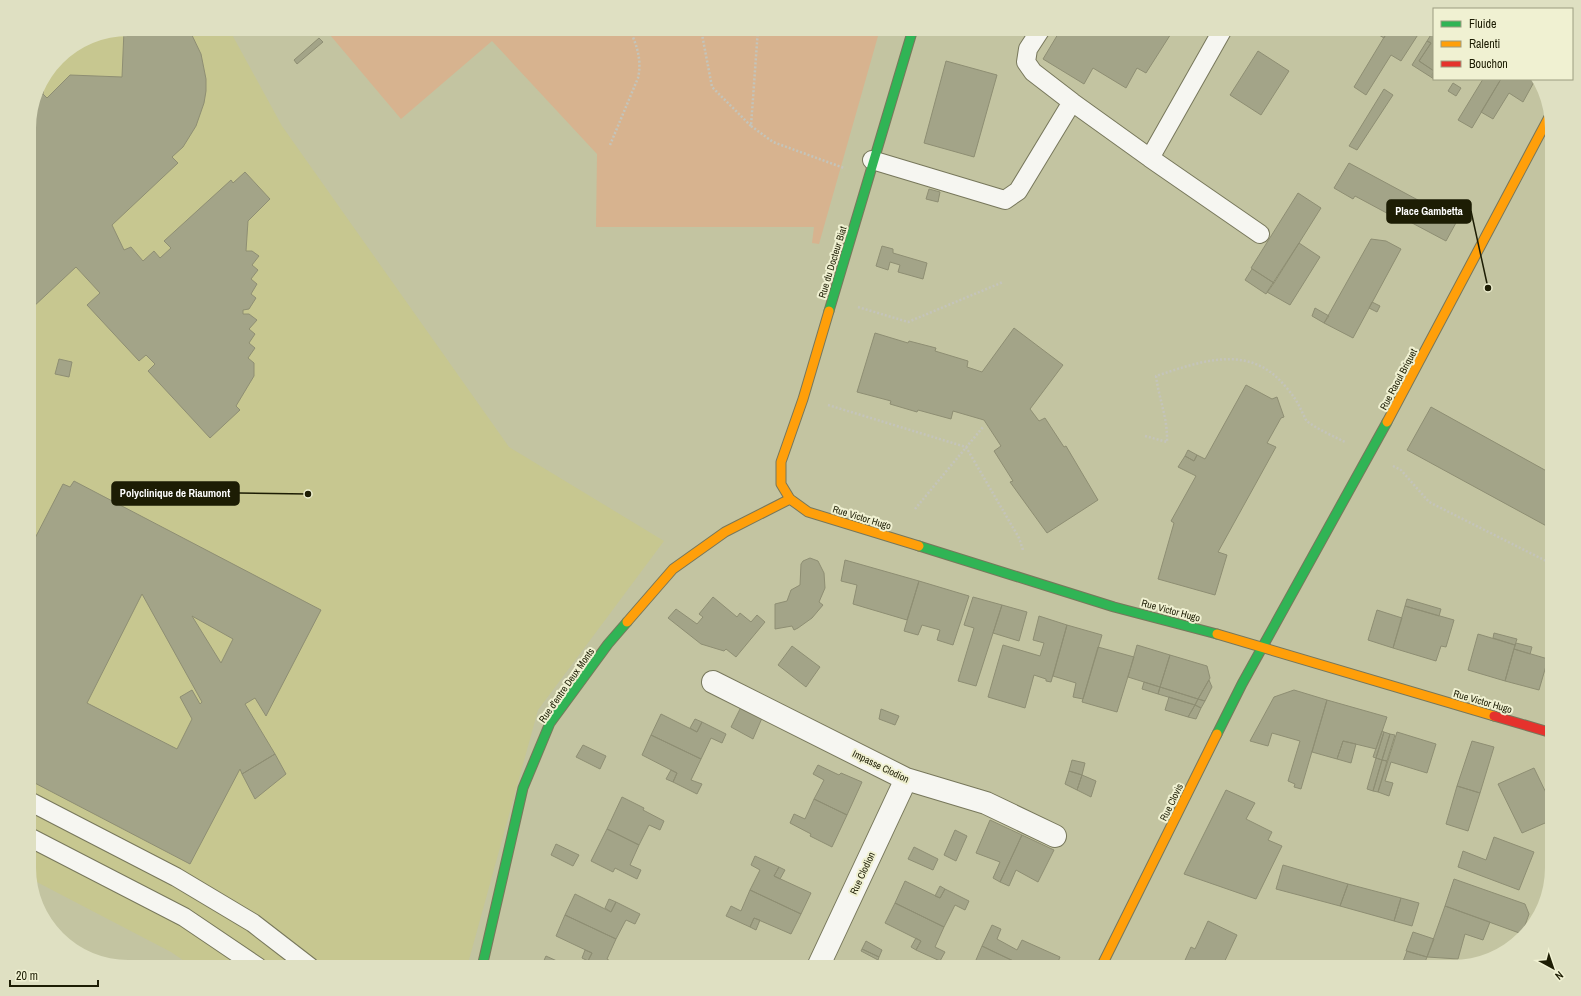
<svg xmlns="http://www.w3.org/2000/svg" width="1581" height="996" viewBox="0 0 1581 996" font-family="'Archivo Narrow',sans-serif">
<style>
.built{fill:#c7c790}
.green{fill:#d7b38f}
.building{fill:#a3a488;stroke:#8e8e73;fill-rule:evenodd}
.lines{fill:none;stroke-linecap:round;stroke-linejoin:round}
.lane-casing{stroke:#77775b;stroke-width:20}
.street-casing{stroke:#77775b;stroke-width:24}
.fast-casing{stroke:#77775b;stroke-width:11}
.slow-casing{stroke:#77775b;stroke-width:11}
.jam-casing{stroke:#77775b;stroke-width:11}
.path{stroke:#c4c4ba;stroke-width:2.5;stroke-dasharray:2 2;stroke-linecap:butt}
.lane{stroke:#f6f6f1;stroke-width:18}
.street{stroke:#f6f6f1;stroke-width:22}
.fast{stroke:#30b455;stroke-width:9}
.slow{stroke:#ff9f0a;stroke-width:9}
.jam{stroke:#e5322d;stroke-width:9}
.labels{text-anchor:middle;stroke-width:4;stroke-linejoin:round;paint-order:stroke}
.street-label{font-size:10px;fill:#1d1d04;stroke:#f0f1d2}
.leader{fill:none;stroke:#1d1d04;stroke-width:1.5}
.callout-dot{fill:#1d1d04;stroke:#f0f1d2;stroke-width:1.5}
.callout{fill:#1d1d04;stroke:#1d1d04;stroke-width:1.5}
.callout-label{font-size:11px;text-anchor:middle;font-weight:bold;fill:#fff}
</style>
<rect width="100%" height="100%" fill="#c3c4a1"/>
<path class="built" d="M128 29H229L282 126 509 447 664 541 538 710 467 967H193L171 952 31 879 29 874V122L37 90 58 58 91 36Z"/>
<path class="green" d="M325 29H880L819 244 812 243 814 227H596L597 154 492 41 401 119Z"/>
<path class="building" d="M128 29H189L201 54 206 79V91L204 103 196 126 183 147 172 157 178 163 112 225 124 250 131 247 143 261 154 251 160 258 171 248 164 241 231 180 233 183 245 172 270 199 248 221 246 251H252L259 256 252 265 258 270 251 279 257 284 251 294 256 298 249 309 243 310V314H249L257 320 249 329 255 334 249 343 255 348 248 358 254 363V376L236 406 240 410 210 438 148 371 155 364 146 355 139 361 87 305 100 293 76 267 32 308 29 305V122L34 103 43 94 47 98 70 75 122 77 124 30Z
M1061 29H1096L1101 32 1103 29H1174L1146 73 1137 68 1126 88 1093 68 1084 84 1043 59Z
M1369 29H1389L1384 38Z
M1389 29 1434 30 1430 36 1421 30 1401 61 1391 55 1366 95 1354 87Z
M1434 30V71L1419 61 1431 43 1427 41Z
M319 38 323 42 297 64 294 60Z
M1427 41 1431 43 1419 61 1434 71 1432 75 1434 79 1412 65Z
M1258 51 1289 71 1261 115 1230 95Z
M946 61 997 75 974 157 924 143Z
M44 79 43 94 34 103 37 90Z
M1483 79H1501L1472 128 1458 120Z
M1501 79H1533L1534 82 1523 102 1509 93 1493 119 1481 112Z
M1453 83 1461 88 1456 96 1448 91Z
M1384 89 1393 95 1357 150 1349 146Z
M1349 163 1457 221 1446 241 1397 215 1396 218 1355 196 1353 199 1334 188Z
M929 189 940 192 938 202 926 199Z
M1298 193 1321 208 1274 283 1251 268Z
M1371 239 1386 241 1401 249 1353 338 1324 323Z
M1299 243 1320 257 1290 305 1267 292Z
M882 246 893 249V253L927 263 923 279 898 272 900 265 890 262 888 270 876 266Z
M1252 269 1274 283 1266 294 1245 280Z
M1372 302 1380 306 1377 312 1369 308Z
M1315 308 1329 316 1324 323 1312 316Z
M1014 328 1063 365 1030 409 1039 421 1045 418 1064 447 1066 446 1098 500 1047 533 1010 482 1013 481 994 451 1001 446 984 420 953 411 951 419 918 410 917 412 890 404 891 401 857 392 875 333 908 343 909 341 936 348 935 351 968 361 967 367 982 372Z
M59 359 72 362 69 377 55 374Z
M1246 385 1272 399 1277 397 1284 417 1281 418 1267 443 1276 447 1218 552 1227 555 1215 595 1158 579 1174 523 1171 521 1196 476 1178 467 1185 456 1194 461 1197 455 1205 459Z
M1431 407 1552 474V529L1407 450Z
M1188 450 1197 455 1194 461 1185 456Z
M74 481 321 610 266 716 255 698 245 704 275 754 242 774 240 769 190 864 29 780V538L33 542 63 484 70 487ZM142 594 202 702 200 704 192 690 180 697 192 719 177 749 87 703ZM192 616 233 639 221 663Z
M810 558 818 561 824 573 825 588 819 602 823 605 812 618 798 628 794 630 792 626 775 629V604L787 601 791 590 800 585 801 564 803 561Z
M845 560 919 581 907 620 853 604 857 585 841 581Z
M919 581 969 596 953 645 937 640 940 630 922 625 918 635 904 631Z
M713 597 737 617 740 613 751 622 757 615 765 622 736 657 726 649 724 651 701 644 668 618 676 609 697 624 703 617 699 614Z
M973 597 1002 605 976 686 958 681 974 628 964 625Z
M1407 599 1441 609 1439 616 1405 606Z
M1002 605 1027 612 1019 641 993 633Z
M1405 606 1454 620 1446 647 1441 646 1436 661 1393 648Z
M1377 610 1402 618 1393 648 1368 640Z
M1039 616 1067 625 1051 682 1046 681V679L1034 675 1025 708 988 697 1003 645 1040 656 1044 643 1033 640Z
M1067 625 1102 635 1083 699 1073 697 1076 683 1053 676Z
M1494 633 1517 639 1515 645 1493 638Z
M1478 634 1515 645 1505 681 1468 670Z
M1516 643 1532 647 1530 654 1514 649Z
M1137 645 1170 655 1160 687 1128 677Z
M792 646 820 667 806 687 778 665Z
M1098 647 1134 657 1117 712 1082 702Z
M1514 649 1548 659 1539 690 1505 681Z
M1170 655 1207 666 1210 678 1198 699 1160 687Z
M1209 680 1212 687 1205 701 1198 699Z
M1144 682 1160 687 1158 694 1142 689Z
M1160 687 1198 699 1195 705 1158 694Z
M1294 690 1327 700 1301 789 1294 787 1295 784 1288 781 1300 741 1272 733 1268 746 1250 741 1274 697Z
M1169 697 1195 705 1188 717 1165 710Z
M1198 699 1205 701 1201 708 1195 705Z
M1327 700 1387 717 1376 749 1343 741 1337 759 1312 752Z
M1195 705 1201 708 1196 719 1188 717Z
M741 707 762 718 753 739 731 727Z
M881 709 899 716 895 725 879 719Z
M661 714 697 732 702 722 726 734 722 743 711 738 701 759 651 735Z
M695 719 702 722 697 732 690 728Z
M1382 731 1384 732 1376 758 1373 757Z
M1384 732 1390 734 1382 760 1376 758Z
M1397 732 1436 744 1427 773 1391 762 1385 781 1393 783 1389 796 1378 792Z
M1390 734 1395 735 1387 761 1382 760Z
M651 735 701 759 691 780 702 784 697 794 673 782 677 773 642 755Z
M1343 741 1356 744 1351 763 1337 759Z
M1472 741 1494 747 1480 793 1457 786Z
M583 745 606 756 600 769 576 757Z
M275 754 286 774 255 799 242 774Z
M1376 758 1382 760 1373 791 1367 789Z
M1072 760 1085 763 1082 775 1069 771Z
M1382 760 1387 761 1378 792 1373 791Z
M818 765 839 775 841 773 862 782 847 815 814 799 824 780 813 774Z
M1534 768 1552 805V820L1522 833 1498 784Z
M671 770 677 773 673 782 666 779Z
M1069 771 1082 775 1077 790 1065 784Z
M1082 775 1096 781 1091 797 1077 790Z
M1457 786 1480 793 1468 831 1446 824Z
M1226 790 1255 803 1246 819 1272 832 1268 840 1282 846 1256 899 1184 874Z
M622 797 644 808 643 810 664 821 660 830 649 825 639 845 607 829Z
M814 799 847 815 832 847 810 836 811 834 790 823 794 814 805 819Z
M990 820 1022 835 1000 882 993 878 1000 862 976 853Z
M607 829 639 845 630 865 641 870 637 879 615 868 613 872 591 861Z
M955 830 967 836 956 861 944 855Z
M1022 835 1054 850 1038 882 1016 870 1009 886 1000 882Z
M1494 837 1534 852 1519 890 1458 867 1463 851 1486 860Z
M556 844 579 855 573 866 551 855Z
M914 847 938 859 933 870 908 859Z
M755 856 779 867 774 876 811 893 801 914 750 890 760 870 751 865Z
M1283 865 1348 884 1340 906 1276 889Z
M779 867 785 870 780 879 774 876Z
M1454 879 1525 904 1529 914 1522 934 1445 906Z
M905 881 940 898 945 889 969 901 965 910 955 905 944 927 895 903Z
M1348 884 1401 898 1394 921 1340 906Z
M940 886 945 889 940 898 935 896Z
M750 890 801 914 791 934 754 918 750 927 726 916 731 906 741 911Z
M575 894 611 912 616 902 640 914 635 924 626 920 616 939 565 915Z
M1401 898 1419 903 1412 926 1394 921Z
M609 899 616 902 611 912 605 908Z
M895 903 944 927 935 947 945 952 940 961 916 950 921 941 885 923Z
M1445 906 1490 922 1483 940 1465 934 1458 959 1427 957Z
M565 915 616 939 607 959 616 965 615 967H600L588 961 592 953 556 936Z
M754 918 760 920 756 930 750 927Z
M1208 921 1237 935 1222 967H1182L1191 947 1195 949Z
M992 925 1001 929 997 939 1017 950 1022 940 1060 957 1056 967H1026L982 946Z
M1413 932 1434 939 1427 957 1406 951Z
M916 938 921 941 916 950 911 947Z
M866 941 882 950 879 957 862 949Z
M982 946 992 951 1026 967H998L986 962 984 967H973Z
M862 949 879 957 878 960 861 951Z
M585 950 592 953 588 961 582 958Z
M1407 951 1427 957 1423 967H1401Z
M546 956 570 967H541Z"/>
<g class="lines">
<g class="lane-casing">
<path id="lane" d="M1223 29 1150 158 1260 234
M1072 102 1150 158
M872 160 1005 200 1018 191 1072 102 1033 72 1026 62 1028 49 1041 29
M29 801 176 877 253 923 310 967
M29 837 184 917 258 967"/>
</g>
<g class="street-casing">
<path id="street" d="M713 682 906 779 986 803 1055 836
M818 967 906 779"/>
</g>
<g class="fast-casing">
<path id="fast" d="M829 311 913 29
M919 546 1114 607 1217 634
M1217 734 1242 684 1387 422
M482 967 523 788 550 723 608 644 627 622"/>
</g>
<g class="slow-casing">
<path id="slow" d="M829 311 803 399 781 462V484L790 499 808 512 919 546
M1387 422 1549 117
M627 622 673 569 725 532 790 499
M1217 634 1494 716
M1101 967 1217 734"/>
</g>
<g class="jam-casing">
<path id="jam" d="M1494 716 1552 733"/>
</g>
<path class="path" d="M701 29 712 87 751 126 758 29
M751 126 773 142 844 168
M610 145 638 78C642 61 637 44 629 29
M858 307 908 322 1003 282
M828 405 966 447 1019 538 1023 550
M1145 436 1167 442C1168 419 1159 399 1156 376 1202 361 1249 343 1285 386 1293 395 1299 404 1303 414 1305 417 1305 420 1308 422 1319 430 1333 436 1345 442
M1393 466 1401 470 1429 502 1552 564
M915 509 983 427"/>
<use href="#lane" class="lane"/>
<use href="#street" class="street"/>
<use href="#fast" class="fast"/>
<use href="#slow" class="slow"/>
<use href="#jam" class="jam"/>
</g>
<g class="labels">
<g class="street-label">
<text transform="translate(832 262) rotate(-73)" y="4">Rue du Docteur Biat</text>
<text transform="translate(1398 379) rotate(-62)" y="4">Rue Raoul Briquet</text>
<text transform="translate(862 517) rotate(17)" y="4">Rue Victor Hugo</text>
<text transform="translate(1171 610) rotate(15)" y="4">Rue Victor Hugo</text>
<text transform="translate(566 685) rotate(-55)" y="4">Rue d'entre Deux Monts</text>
<text transform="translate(1483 701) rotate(16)" y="4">Rue Victor Hugo</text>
<text transform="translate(881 766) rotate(26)" y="4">Impasse Clodion</text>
<text transform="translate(1171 802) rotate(-64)" y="4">Rue Clovis</text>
<text transform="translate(862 873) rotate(-65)" y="4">Rue Clodion</text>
</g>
</g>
<path d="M0 0H1581V996H0ZM128 36H1453A92 92 0 0 1 1545 128V868A92 92 0 0 1 1453 960H128A92 92 0 0 1 36 868V128A92 92 0 0 1 128 36Z" fill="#dfe0c2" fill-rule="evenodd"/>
<path class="leader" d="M1488 288L1471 211M308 494L239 493"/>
<g class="callout-dot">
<circle cx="1488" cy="288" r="4"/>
<circle cx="308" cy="494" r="4"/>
</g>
<g class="callout">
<rect x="1387" y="200" width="84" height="23" rx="4"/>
<rect x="112" y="482" width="127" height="23" rx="4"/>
</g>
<g class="callout-label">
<text x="1429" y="215">Place Gambetta</text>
<text x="175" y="497">Polyclinique de Riaumont</text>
</g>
<rect x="1433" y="8" width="140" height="72" fill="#f0f1d2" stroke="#9c9c80"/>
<rect x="1441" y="21" width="20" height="6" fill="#30b455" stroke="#9c9c80"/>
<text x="1469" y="28" font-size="12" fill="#1d1d04">Fluide</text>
<rect x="1441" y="41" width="20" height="6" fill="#ff9f0a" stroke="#9c9c80"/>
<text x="1469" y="48" font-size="12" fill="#1d1d04">Ralenti</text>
<rect x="1441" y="61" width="20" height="6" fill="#e5322d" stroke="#9c9c80"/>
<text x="1469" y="68" font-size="12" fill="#1d1d04">Bouchon</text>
<g transform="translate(1553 968) rotate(140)" stroke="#f0f1d2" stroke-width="3" paint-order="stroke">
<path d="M0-3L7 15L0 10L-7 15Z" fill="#1d1d04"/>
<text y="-6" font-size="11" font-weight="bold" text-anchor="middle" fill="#1d1d04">N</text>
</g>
<path d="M10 980v6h88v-6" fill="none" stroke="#1d1d04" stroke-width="2"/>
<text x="16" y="980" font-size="12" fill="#1d1d04" stroke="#f0f1d2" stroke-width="3" paint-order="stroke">20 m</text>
</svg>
